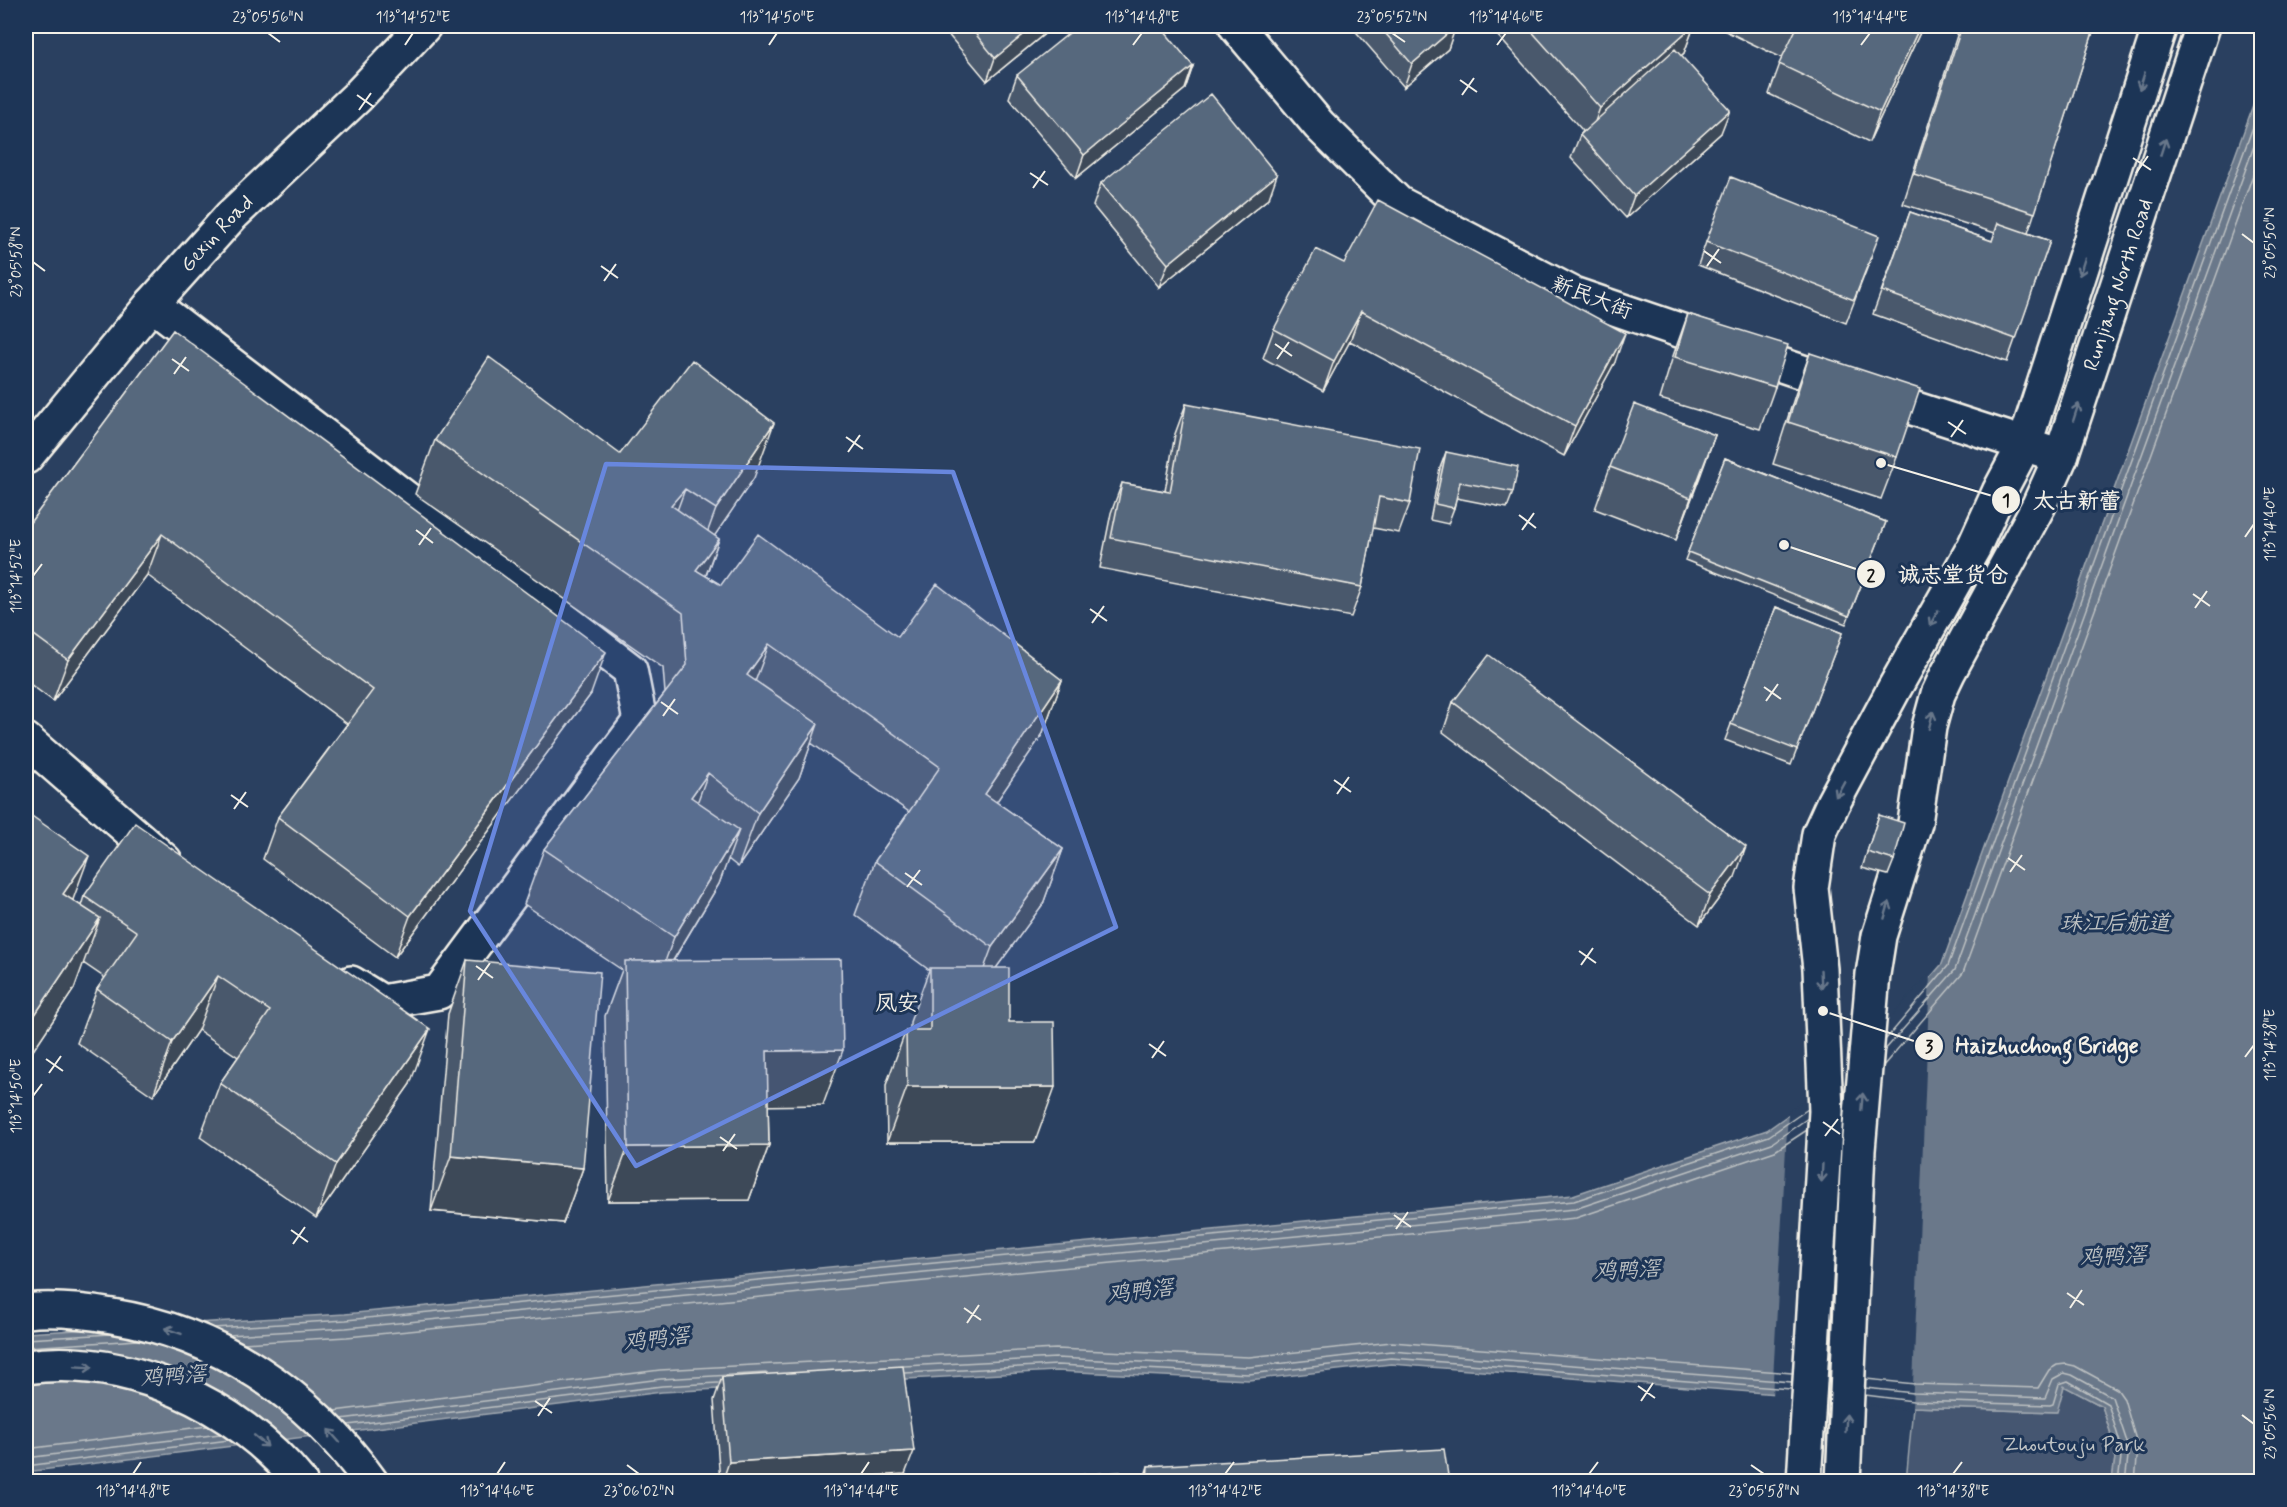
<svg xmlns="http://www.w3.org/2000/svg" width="2287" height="1507" viewBox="0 0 2287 1507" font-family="Mynerve,'LXGW WenKai TC',sans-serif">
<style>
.green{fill:#445771;stroke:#9ca4ac;stroke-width:1.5}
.water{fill:#6a788a;stroke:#a1a8b0;stroke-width:1.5}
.pier{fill:#2a4060}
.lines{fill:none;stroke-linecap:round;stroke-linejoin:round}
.shore{stroke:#bdc1c2;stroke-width:1.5}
.minor-casing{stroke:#f4f1e8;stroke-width:38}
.major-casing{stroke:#f4f1e8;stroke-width:38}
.highway-casing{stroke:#f4f1e8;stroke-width:38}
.minor{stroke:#1d3557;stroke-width:33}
.major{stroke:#1d3557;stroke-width:33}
.highway{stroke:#1d3557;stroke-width:33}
.wall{fill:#4a596c;stroke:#f4f1e8;stroke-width:1.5}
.shaded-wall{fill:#3c4858;stroke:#f4f1e8;stroke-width:1.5}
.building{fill:#56677d;stroke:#f4f1e8;stroke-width:1.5}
.oneway{stroke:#68778a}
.marked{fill:#6887de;fill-opacity:0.2;stroke:#6887de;stroke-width:4.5;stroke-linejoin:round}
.ticks{fill:none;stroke:#f4f1e8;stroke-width:2}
.labels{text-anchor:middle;stroke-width:6;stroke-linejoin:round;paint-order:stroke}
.street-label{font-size:21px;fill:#f4f1e8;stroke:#1d3557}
.park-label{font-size:21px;fill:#bfc3c4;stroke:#1d3557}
.water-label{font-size:22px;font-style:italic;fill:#bdc1c2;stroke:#1d3557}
.neighbourhood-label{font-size:22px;fill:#f4f1e8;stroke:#1d3557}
.leader{fill:none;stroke:#f4f1e8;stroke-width:2}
.callout-dot{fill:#f4f1e8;stroke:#1d3557;stroke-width:2}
.mark-label{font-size:18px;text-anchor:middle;font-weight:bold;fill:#111}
.callout-label{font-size:22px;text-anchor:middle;font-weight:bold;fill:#f4f1e8;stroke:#1d3557;stroke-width:6;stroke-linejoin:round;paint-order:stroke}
.neatline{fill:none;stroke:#f4f1e8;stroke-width:2}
.ticks-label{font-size:15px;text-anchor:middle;fill:#f4f1e8}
</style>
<rect width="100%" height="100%" fill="#2a4060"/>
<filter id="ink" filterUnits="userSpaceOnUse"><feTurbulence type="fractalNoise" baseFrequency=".0167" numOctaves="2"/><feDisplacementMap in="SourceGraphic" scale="12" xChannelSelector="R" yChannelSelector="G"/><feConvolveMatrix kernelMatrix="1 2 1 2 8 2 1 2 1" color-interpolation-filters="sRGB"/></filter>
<g filter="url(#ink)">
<path class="green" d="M2064 1386 2102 1406 2116 1450 2112 1481 1906 1482 1913 1407 2056 1412Z"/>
<path class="water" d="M2261 84V1481H2112L2116 1450 2102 1406 2064 1386 2057 1412 1913 1407 1880 1402 1391 1364 1249 1380 1056 1371 662 1392 26 1472V1333L345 1314 1573 1195 1767 1130 1839 1079 1872 1045 1942 964Z"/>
<path class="pier" d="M1930 974 1912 1409 1772 1397 1788 1112 1837 1077Z"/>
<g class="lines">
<path class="shore" d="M1886 1039 1948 966 2262 102
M1884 1051 1955 970 2262 124
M1883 1066 1963 973 2262 150
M213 1328 346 1320 1574 1201 1769 1136 1808 1109
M228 1335 346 1328 1575 1209 1772 1143 1808 1118
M26 1339 111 1334
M243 1343 347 1337 1576 1218 1775 1151 1807 1130
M26 1347 139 1340
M904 1366 1056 1358 1249 1367 1391 1351 1792 1382
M905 1373 1057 1365 1249 1374 1391 1358 1791 1389
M1866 1379 1915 1384 2038 1388 2049 1370 2057 1365 2066 1364 2075 1366 2117 1389 2124 1399 2138 1447 2135 1482
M1865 1388 1914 1393 2045 1398 2053 1379 2064 1373 2072 1375 2112 1397 2129 1448 2125 1482
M1865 1395 1913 1401 2050 1405 2053 1404 2059 1384 2068 1381 2108 1404 2122 1449 2118 1482
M334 1411 660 1370 1056 1349 1249 1357 1392 1342 1792 1373
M341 1419 661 1379 766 1373
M348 1425 662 1386 718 1383
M26 1449 208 1426
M26 1458 220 1434
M26 1466 229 1440"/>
<g class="minor-casing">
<g id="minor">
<path d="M1236 26 1319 125 1398 203 1573 294 1817 377 2061 456"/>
<path d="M152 304 630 670 640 721 439 992 382 1002 351 983"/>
<path id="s1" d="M26 457 152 304 231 216 357 97 424 26"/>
<path d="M26 740 165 861"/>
</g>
</g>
<g class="major-casing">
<g id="major">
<path d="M1804 1482 1826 1111 1820 969 1811 888 1819 834 1833 803 1894 689 1974 547 1999 492 2025 443 2160 26"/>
<path id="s2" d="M1843 1482 1858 1150 1873 974 1879 936 1915 823 1929 727 1938 694 1948 673 2039 505 2061 456 2203 26"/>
</g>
</g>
<g class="highway-casing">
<path id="highway" d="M26 1311C54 1308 83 1311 112 1316 218 1333 309 1394 371 1482
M26 1367C127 1353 237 1404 300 1482"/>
</g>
<use href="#minor" class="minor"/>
<use href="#major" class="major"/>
<use href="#highway" class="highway"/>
</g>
<path class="wall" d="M941 26H1054L987 81Z
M1351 26H1455L1448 49 1404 87Z
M1489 26H1694L1684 53 1681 56 1721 133 1626 218 1571 158 1580 135 1583 131Z
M1715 26H1923L1869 142 1769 94 1782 58Z
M1960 26H2095L2028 233 2050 241 2007 362 1873 314 1910 212 1992 241 1995 233 1903 204Z
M1193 66 1185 89 1076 178 1009 98 1017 75Z
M1101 183 1269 198 1159 287 1093 206Z
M1706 242 1871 258 1846 323 1698 265Z
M1344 263 1615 362 1564 456 1350 341 1323 391 1263 358 1274 329Z
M1688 314 1775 387 1760 429 1660 399 1673 356Z
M173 330 591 694 395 957 263 859 278 817 347 724 147 575 53 701 26 681V528Z
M1810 353 1897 457 1881 499 1773 464 1795 395Z
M1186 404 1410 503 1399 533 1373 528 1362 587 1351 617 1100 568 1111 513 1122 483 1165 491 1175 434Z
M1715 435 1676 540 1595 509 1610 467Z
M435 440 620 454 754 478 714 536 719 539 706 576 721 585 898 637 1062 680 1042 735 996 802 1063 849 1043 904 996 968 1009 1022 1035 1142H887L886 1085 906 1030H910V1022L929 970 855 915 875 861 909 812 811 743 799 778 738 867 728 859 719 884 673 961 823 1105H768L769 1145 749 1200 608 1201 605 1016 622 970 524 904 544 849 665 693 663 668 415 494Z
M1446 452 1513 492 1507 508 1456 498 1454 508 1448 524 1430 520 1440 468Z
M1725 458 1886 522 1846 624 1685 560Z
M1776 607 1842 633 1791 765 1725 740Z
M1453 702 1735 877 1699 925 1443 732Z
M26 812 73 900 81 906 84 896 410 1084 316 1218 200 1137 220 1083 238 1057 198 1030 153 1096 77 1043 97 989 105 978 83 963 74 989 26 1061Z
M1879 815 1894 860 1888 875 1862 868Z
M467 960 583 1168 563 1223 431 1211 448 1014Z
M722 1377 905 1474 772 1482H720L714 1400Z
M1148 1466 1449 1482H1143Z"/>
<path class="shaded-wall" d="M1034 26H1054L987 81 995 58Z
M1456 26 1448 49 1404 87 1412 64Z
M1693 26H1694L1684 53 1589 138 1600 108Z
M1920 26H1923L1869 142 1880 112Z
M1193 66 1185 89 1076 178 1084 155Z
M1730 110 1721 133 1626 218 1634 196Z
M1277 175 1269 198 1159 287 1168 264Z
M1361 311 1350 341 1323 391 1334 361Z
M1625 333 1615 362 1564 456 1575 426Z
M774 423 754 478 696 563 716 509Z
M1715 435 1700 477 1676 540 1691 498Z
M685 489 665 543 671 505Z
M162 534 147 575 53 701 68 660Z
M719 539 699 594 696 570Z
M769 644 749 698 747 675Z
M606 652 591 694 395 957 410 916Z
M1062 680 1042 735 965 848 985 794Z
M818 724 799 778 738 867 758 813Z
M708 773 688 828 691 797Z
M739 830 719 884 654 992 674 937Z
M1746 847 1735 877 1699 925 1710 895Z
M1063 849 1043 904 972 1001 992 947Z
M89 856 63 927V894Z
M100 918 74 989 26 1061V1028Z
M218 976 198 1030 153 1096 172 1042Z
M430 1029 410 1084 316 1218 336 1164Z
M843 1050 823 1105 747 1106 767 1051Z
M907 1087H1055L1035 1142H887Z
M769 1145 749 1200 608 1201 628 1147Z
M451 1156 583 1168 563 1223 431 1211Z
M914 1451 905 1474 772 1482H722L729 1462Z"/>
<path class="building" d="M969 26H1034L995 58Z
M1078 26H1160L1193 66 1084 155 1017 75Z
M1379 26H1456L1412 64Z
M1527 26H1693L1600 108Z
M1789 26H1920L1880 112 1779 64 1796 29Z
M1962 26H2095L2035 213 1914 174Z
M1675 49 1730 110 1634 196 1580 135Z
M1211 94 1277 175 1168 264 1101 183Z
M1731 177 1879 236 1854 300 1706 242Z
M1378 200 1625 333 1575 426 1361 311 1334 361 1274 329 1316 249 1344 263Z
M1910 212 1992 241 1998 223 2050 241 2016 339 1882 291Z
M1688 314 1788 345 1775 387 1675 357Z
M173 330 606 652 410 916 278 817 373 690 162 534 68 660 26 629V528Z
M1810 353 1920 389 1897 457 1788 422Z
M489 357 620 454 692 360 774 423 716 509 685 489 671 505 719 539 696 570 721 585 758 534 898 637 937 584 1062 680 985 794 1063 849 992 947 875 861 940 767 769 644 747 675 818 724 758 813 708 773 691 797 739 830 674 937 544 849 687 665 683 613 435 440Z
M1186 404 1420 449 1410 503 1379 497 1362 587 1111 538 1122 483 1170 492Z
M1634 404 1715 435 1691 498 1610 467Z
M1446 452 1518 467 1513 492 1460 482 1454 508 1435 504Z
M1725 458 1886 522 1849 616 1688 552Z
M1776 607 1842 633 1797 750 1731 724Z
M1489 655 1746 847 1710 895 1453 702Z
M26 812 89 856 63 894 100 918 26 1028Z
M1879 815 1904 823 1894 860 1867 852Z
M135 823 430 1029 336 1164 220 1083 270 1011 218 976 172 1042 97 989 137 932 84 896Z
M841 959 843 1050 767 1051 769 1145 628 1147 625 961Z
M467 960 600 972 583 1168 451 1156Z
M930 968H1009V1022H1054L1055 1087H907L906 1030H930Z
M903 1366 914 1451 729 1462 722 1377Z
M1444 1449 1449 1482H1147L1148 1466Z
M1120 1472 1119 1482H979Z"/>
<defs><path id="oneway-shaft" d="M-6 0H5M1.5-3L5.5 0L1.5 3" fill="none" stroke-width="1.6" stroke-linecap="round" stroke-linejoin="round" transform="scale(1.5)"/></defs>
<g class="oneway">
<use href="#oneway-shaft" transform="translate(2142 81) rotate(108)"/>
<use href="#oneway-shaft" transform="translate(2163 147) rotate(-72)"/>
<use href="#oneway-shaft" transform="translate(2082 267) rotate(108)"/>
<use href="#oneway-shaft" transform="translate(2076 412) rotate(-72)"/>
<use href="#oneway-shaft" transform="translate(1934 618) rotate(119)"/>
<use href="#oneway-shaft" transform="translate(1931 720) rotate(-76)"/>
<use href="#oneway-shaft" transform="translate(1840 789) rotate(119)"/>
<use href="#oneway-shaft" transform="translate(1887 910) rotate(-73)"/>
<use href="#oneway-shaft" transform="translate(1821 979) rotate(87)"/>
<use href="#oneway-shaft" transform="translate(1862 1102) rotate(-85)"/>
<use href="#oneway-shaft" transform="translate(1822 1173) rotate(93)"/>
<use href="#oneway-shaft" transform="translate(173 1331) rotate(-161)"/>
<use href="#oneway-shaft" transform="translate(84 1367) rotate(4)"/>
<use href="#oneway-shaft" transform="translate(1846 1423) rotate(-87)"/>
<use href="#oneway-shaft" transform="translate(334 1436) rotate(-132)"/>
<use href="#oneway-shaft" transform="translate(261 1441) rotate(40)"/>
</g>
</g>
<path class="marked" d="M606 464 953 472 1116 927 636 1166 470 911Z"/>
<path class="ticks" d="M268 33 280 42M1392 33 1405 42M405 45 413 33M769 45 777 33M1133 45 1142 33M1497 45 1506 33M1861 45 1870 33M1460 80 1477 92M357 95 374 107M1462 95 1474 78M359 110 371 93M2133 158 2151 170M1030 173 1048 185M2136 173 2148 156M1033 188 1045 171M2242 234 2254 243M1704 251 1721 263M33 262 45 271M601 266 618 278M1707 266 1719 249M604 281 616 264M1275 344 1292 356M172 359 189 371M1277 359 1289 342M174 374 186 357M1948 422 1966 434M846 437 863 449M1951 437 1963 420M848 452 860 435M1519 515 1536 528M416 530 433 543M1522 530 1534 513M2245 537 2254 524M419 545 431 528M33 576 42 564M2193 594 2210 606M2195 608 2207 591M1090 609 1107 621M1092 623 1104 606M1764 687 1781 699M1766 701 1778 684M661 702 678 714M663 716 675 699M1334 780 1351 792M1337 794 1349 777M231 795 248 807M234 809 246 792M2008 858 2025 870M2010 872 2022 855M905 873 922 885M907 887 920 870M1579 951 1596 963M1581 965 1593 948M476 966 493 978M478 980 490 963M1149 1044 1166 1056M2245 1057 2254 1045M1152 1058 1164 1041M46 1059 63 1071M49 1073 61 1056M33 1096 42 1084M1823 1122 1840 1134M1825 1136 1838 1119M720 1137 737 1149M723 1151 735 1134M1394 1215 1411 1227M1396 1229 1408 1212M291 1230 308 1242M293 1244 305 1227M2067 1293 2084 1305M964 1308 981 1320M2070 1308 2082 1290M967 1323 979 1305M1638 1386 1655 1398M535 1401 552 1413M1641 1401 1653 1383M2242 1415 2254 1424M538 1416 550 1398M627 1465 639 1474M1751 1465 1764 1474M133 1474 141 1462M497 1474 505 1462M861 1474 869 1462M1225 1474 1234 1462M1589 1474 1598 1462M1953 1474 1962 1462"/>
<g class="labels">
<g class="street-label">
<text dy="7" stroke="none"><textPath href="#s1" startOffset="294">Gexin Road</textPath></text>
<text dy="7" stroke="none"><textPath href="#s2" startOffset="1246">Runjiang North Road</textPath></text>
<text transform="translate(1592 297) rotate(21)" y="7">新民大街</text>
</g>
<g class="park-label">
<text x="2074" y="1451">Zhoutouju Park</text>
</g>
<g class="water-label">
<text x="2115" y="930">珠江后航道</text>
<text transform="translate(2113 1255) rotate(-2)" y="8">鸡鸭滘</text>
<text transform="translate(1627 1269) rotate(-2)" y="8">鸡鸭滘</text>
<text transform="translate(1140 1290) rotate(-6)" y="8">鸡鸭滘</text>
<text transform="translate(656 1338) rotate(-6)" y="8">鸡鸭滘</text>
<text transform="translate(173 1375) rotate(-4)" y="8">鸡鸭滘</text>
</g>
<g class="neighbourhood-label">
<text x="897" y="1010">凤安</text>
</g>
</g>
<path class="leader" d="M1881 463L2006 500M1784 545L1871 574M1823 1011L1929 1046"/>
<g class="callout-dot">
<circle cx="1881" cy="463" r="6"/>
<circle cx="1784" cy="545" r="6"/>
<circle cx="1823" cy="1011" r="6"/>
<circle cx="2006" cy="500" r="15"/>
<circle cx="1871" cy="574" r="15"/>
<circle cx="1929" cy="1046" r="15"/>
</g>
<g class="mark-label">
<text x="2006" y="506">1</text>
<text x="1871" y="581">2</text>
<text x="1929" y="1052">3</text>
</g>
<g class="callout-label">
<text x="2077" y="508">太古新蕾</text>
<text x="1953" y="582">诚志堂货仓</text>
<text x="2047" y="1053">Haizhuchong Bridge</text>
</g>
<rect width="2287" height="1507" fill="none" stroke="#1d3557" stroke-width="66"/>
<rect x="33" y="33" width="2221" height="1441" class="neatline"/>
<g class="ticks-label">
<text x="268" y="22">23°05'56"N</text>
<text x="413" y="22">113°14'52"E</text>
<text x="777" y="22">113°14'50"E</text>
<text x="1142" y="22">113°14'48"E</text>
<text x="1392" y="22">23°05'52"N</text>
<text x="1506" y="22">113°14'46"E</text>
<text x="1870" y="22">113°14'44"E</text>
<text transform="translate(2270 243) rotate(-90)" y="5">23°05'50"N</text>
<text transform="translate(16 262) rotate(-90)" y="5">23°05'58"N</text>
<text transform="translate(2270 524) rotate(-90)" y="5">113°14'40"E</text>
<text transform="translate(16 576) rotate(-90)" y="5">113°14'52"E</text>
<text transform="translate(2270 1045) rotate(-90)" y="5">113°14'38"E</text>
<text transform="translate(16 1096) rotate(-90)" y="5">113°14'50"E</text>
<text transform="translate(2270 1424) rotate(-90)" y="5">23°05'56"N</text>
<text x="133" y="1496">113°14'48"E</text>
<text x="497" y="1496">113°14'46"E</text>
<text x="639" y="1496">23°06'02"N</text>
<text x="861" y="1496">113°14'44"E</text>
<text x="1225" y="1496">113°14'42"E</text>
<text x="1589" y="1496">113°14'40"E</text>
<text x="1764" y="1496">23°05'58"N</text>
<text x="1953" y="1496">113°14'38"E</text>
</g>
</svg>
